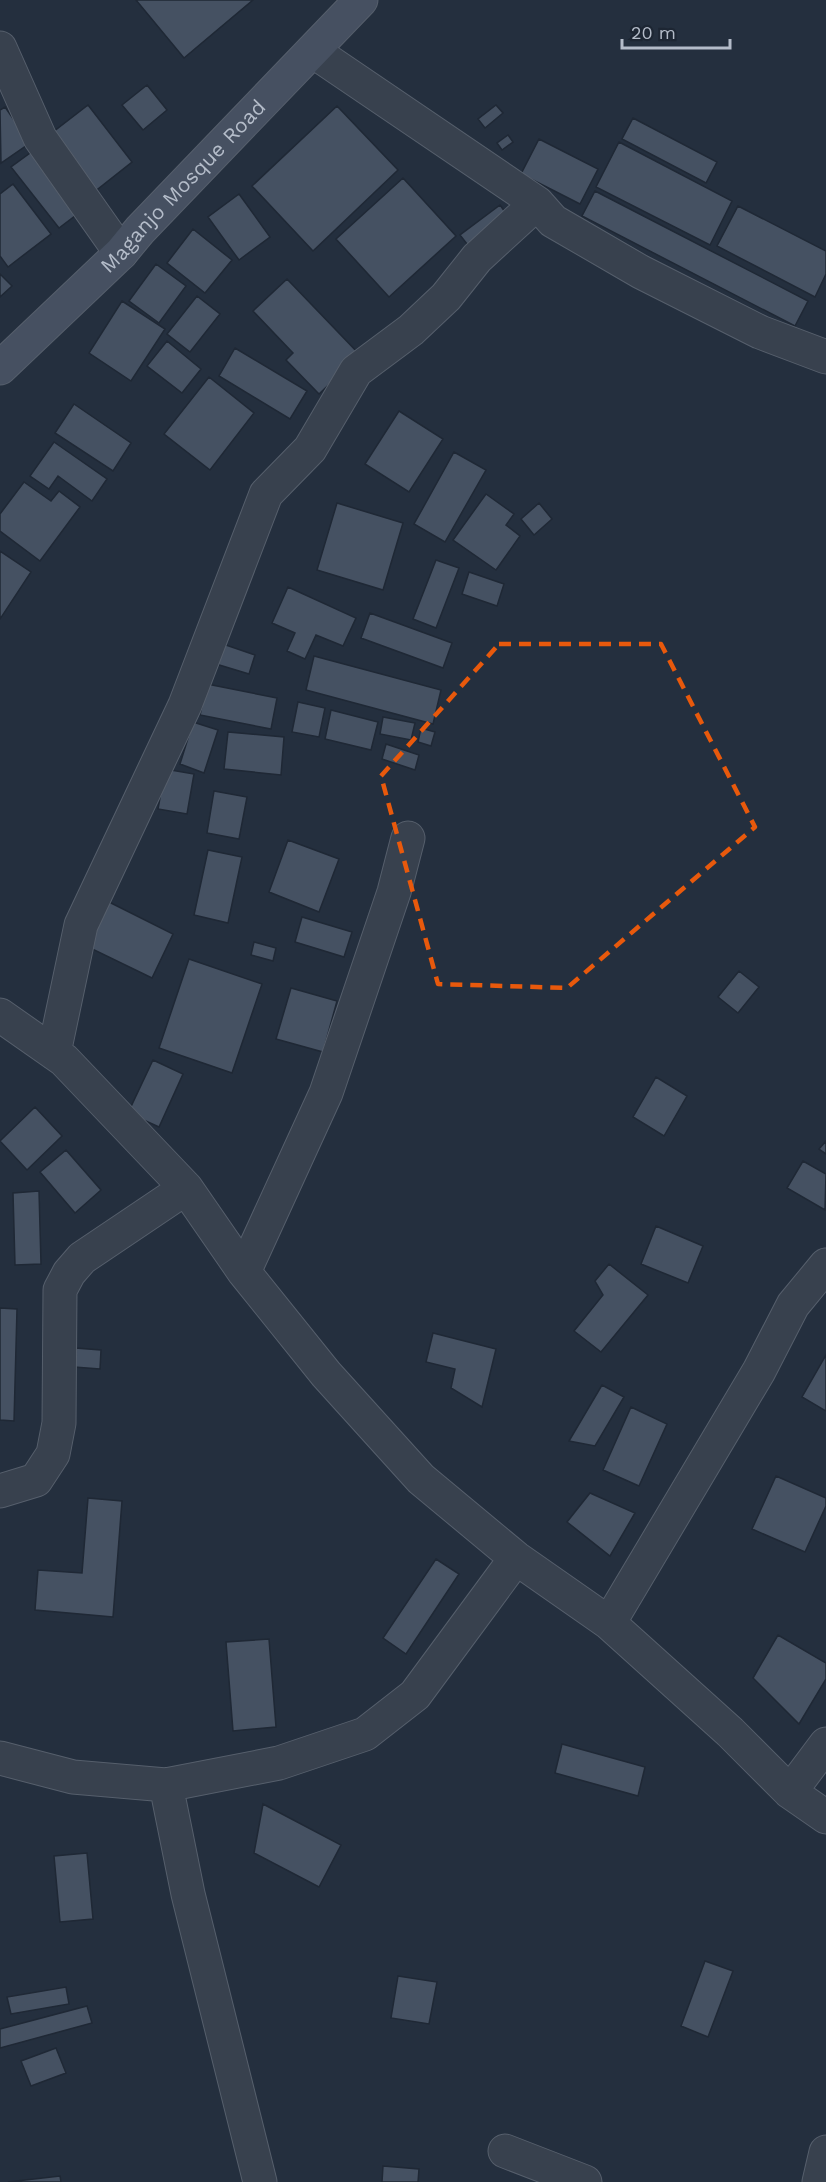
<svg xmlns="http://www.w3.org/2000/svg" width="826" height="2182" viewBox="0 0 826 2182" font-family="'Work Sans',sans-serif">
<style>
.building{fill:#455162;stroke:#1f2835;stroke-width:1.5}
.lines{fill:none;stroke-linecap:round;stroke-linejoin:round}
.street-casing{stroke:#565f6c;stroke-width:35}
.secondary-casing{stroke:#565f6c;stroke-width:35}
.street{stroke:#38414e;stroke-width:33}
.secondary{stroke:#465061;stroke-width:33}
.marked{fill:none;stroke:#e8590c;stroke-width:4.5;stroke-dasharray:12 8;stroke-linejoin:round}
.labels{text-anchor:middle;stroke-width:6;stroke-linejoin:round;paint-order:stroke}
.street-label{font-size:21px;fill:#b4bcc9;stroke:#1d2633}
</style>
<rect width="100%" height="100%" fill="#242f3e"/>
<path class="building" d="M136 0H253L184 58Z
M147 85 167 110 143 130 122 105Z
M88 105 132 162 89 196 44 139Z
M496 105 503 113 485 128 478 119Z
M337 106 398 170 313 251 252 186Z
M5 107 30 143 1 163 0 110Z
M633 118 717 162 706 183 622 139Z
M508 135 513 142 502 150 497 143Z
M539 139 598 169 580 204 521 174Z
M619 142 732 201 710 245 596 187Z
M37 148 84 209 59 228 11 167Z
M403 178 456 236 389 297 336 239Z
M13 184 51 234 8 267 0 256V194Z
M595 191 808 301 795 326 582 216Z
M239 194 270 237 239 260 208 217Z
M500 205 513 223 474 253 460 235Z
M738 206 826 251V274L815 297 717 246Z
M193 229 232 260 205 293 167 263Z
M156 264 186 286 159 323 129 301Z
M0 274 12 286 0 297Z
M287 279 360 355 319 394 286 360 293 353 253 311Z
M197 296 220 314 190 352 167 334Z
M122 301 165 329 131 381 89 353Z
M167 341 201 369 182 393 147 366Z
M235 348 307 391 290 419 219 376Z
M209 377 254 413 210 470 164 434Z
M74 404 131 443 113 471 55 433Z
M399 411 443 439 409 492 365 464Z
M54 442 107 479 92 501 58 476 49 489 30 476Z
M454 452 486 470 445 542 414 524Z
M24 482 51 501 59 491 80 507 40 561 0 531V514Z
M486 494 514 514 506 525 520 536 496 570 453 540Z
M337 503 403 523 383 590 317 570Z
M539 503 552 519 534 535 521 519Z
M0 551 31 572 0 619Z
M436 560 459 568 436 628 413 619Z
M469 572 504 584 497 606 462 594Z
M288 587 356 618 343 646 316 635 305 659 287 651 295 633 272 623Z
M370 613 452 643 443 668 361 638Z
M223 644 255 655 249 674 216 664Z
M314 656 441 690 433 724 306 690Z
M207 684 277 698 271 729 200 715Z
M298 702 325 708 319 737 292 732Z
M331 710 378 722 371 750 325 739Z
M383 717 415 723 411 740 380 734Z
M193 722 218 730 204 773 180 764Z
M421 728 435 732 431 746 418 742Z
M228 732 284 737 281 775 224 769Z
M386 744 419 755 415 770 382 759Z
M165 769 194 774 187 814 158 809Z
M214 791 247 797 239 839 207 833Z
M288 840 339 859 319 912 269 892Z
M208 850 242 857 228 923 194 915Z
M107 901 173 934 152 978 86 946Z
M302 917 352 932 344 957 295 942Z
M254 942 276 948 273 961 251 955Z
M189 959 262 984 232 1073 159 1048Z
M739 971 759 987 738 1013 718 997Z
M291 988 337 1001 323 1052 276 1039Z
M153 1060 183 1074 159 1127 128 1113Z
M656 1077 687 1096 664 1136 633 1117Z
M35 1107 62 1136 27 1170 0 1141Z
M826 1141V1154L819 1149Z
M66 1150 101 1190 75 1213 40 1172Z
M803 1161 826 1174 825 1210 787 1188Z
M39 1191 41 1264 15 1265 13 1193Z
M656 1226 703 1246 688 1283 641 1264Z
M609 1264 648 1295 601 1352 574 1331 603 1295 595 1281Z
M0 1308 17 1309 14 1421 0 1420Z
M433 1333 496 1349 482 1407 451 1388 455 1369 426 1362Z
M75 1348 101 1350 100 1369 74 1367Z
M826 1355V1411L802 1397Z
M602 1385 624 1397 595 1446 569 1441Z
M631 1407 667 1424 639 1486 603 1470Z
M776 1476 826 1498V1506L805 1552 752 1529Z
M590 1493 635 1513 610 1556 567 1522Z
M88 1498 122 1501 113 1617 35 1610 38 1570 82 1573Z
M436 1559 459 1574 406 1654 383 1638Z
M778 1635 826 1663V1679L799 1724 753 1678Z
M269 1639 276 1727 233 1731 226 1642Z
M562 1744 645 1767 638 1796 555 1773Z
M263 1804 341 1845 319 1887 254 1853Z
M87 1853 93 1919 60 1922 54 1856Z
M705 1961 733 1971 708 2037 681 2026Z
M398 1976 437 1982 429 2024 391 2018Z
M66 1987 69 2004 11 2014 7 1997Z
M87 2006 92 2023 0 2048V2029Z
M56 2048 66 2073 31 2086 21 2061Z
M383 2166 419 2169 418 2182H382Z
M60 2176 61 2182H8Z"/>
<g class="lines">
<g class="street-casing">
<path id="street" d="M0 48 40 138 121 253
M313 51 537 203 553 221 641 272 760 332 826 357
M0 1015 64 1060 186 1188 244 1272 326 1374 421 1479 516 1558 609 1623 730 1732 790 1792 826 1817
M54 1053 81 925 185 705 266 494 310 449 356 371 411 330 446 297 477 258 537 203
M244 1272 326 1093 394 892 408 838
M0 1491 36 1480 53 1454 59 1423 60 1290 69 1273 82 1258 186 1188
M609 1623 759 1371 793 1305 826 1265
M0 1758 73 1777 166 1785 279 1763 365 1734 415 1695 516 1558
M166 1785 188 1894 260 2182
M790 1792 826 1744
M505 2151 585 2182
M819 2182 826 2152"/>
</g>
<g class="secondary-casing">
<g id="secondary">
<path id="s1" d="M0 368 121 253 140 230 361 0"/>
</g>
</g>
<use href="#street" class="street"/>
<use href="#secondary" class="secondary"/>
</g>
<path class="marked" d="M499 644H661L755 827 567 988 438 984 381 776Z"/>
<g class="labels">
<g class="street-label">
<text dy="7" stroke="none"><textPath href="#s1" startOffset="258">Maganjo Mosque Road</textPath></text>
</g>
</g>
<path d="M622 39v9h108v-9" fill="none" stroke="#b4bcc9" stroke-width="3"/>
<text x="631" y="39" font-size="18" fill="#b4bcc9" stroke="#1d2633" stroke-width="4.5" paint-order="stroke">20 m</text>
</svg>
